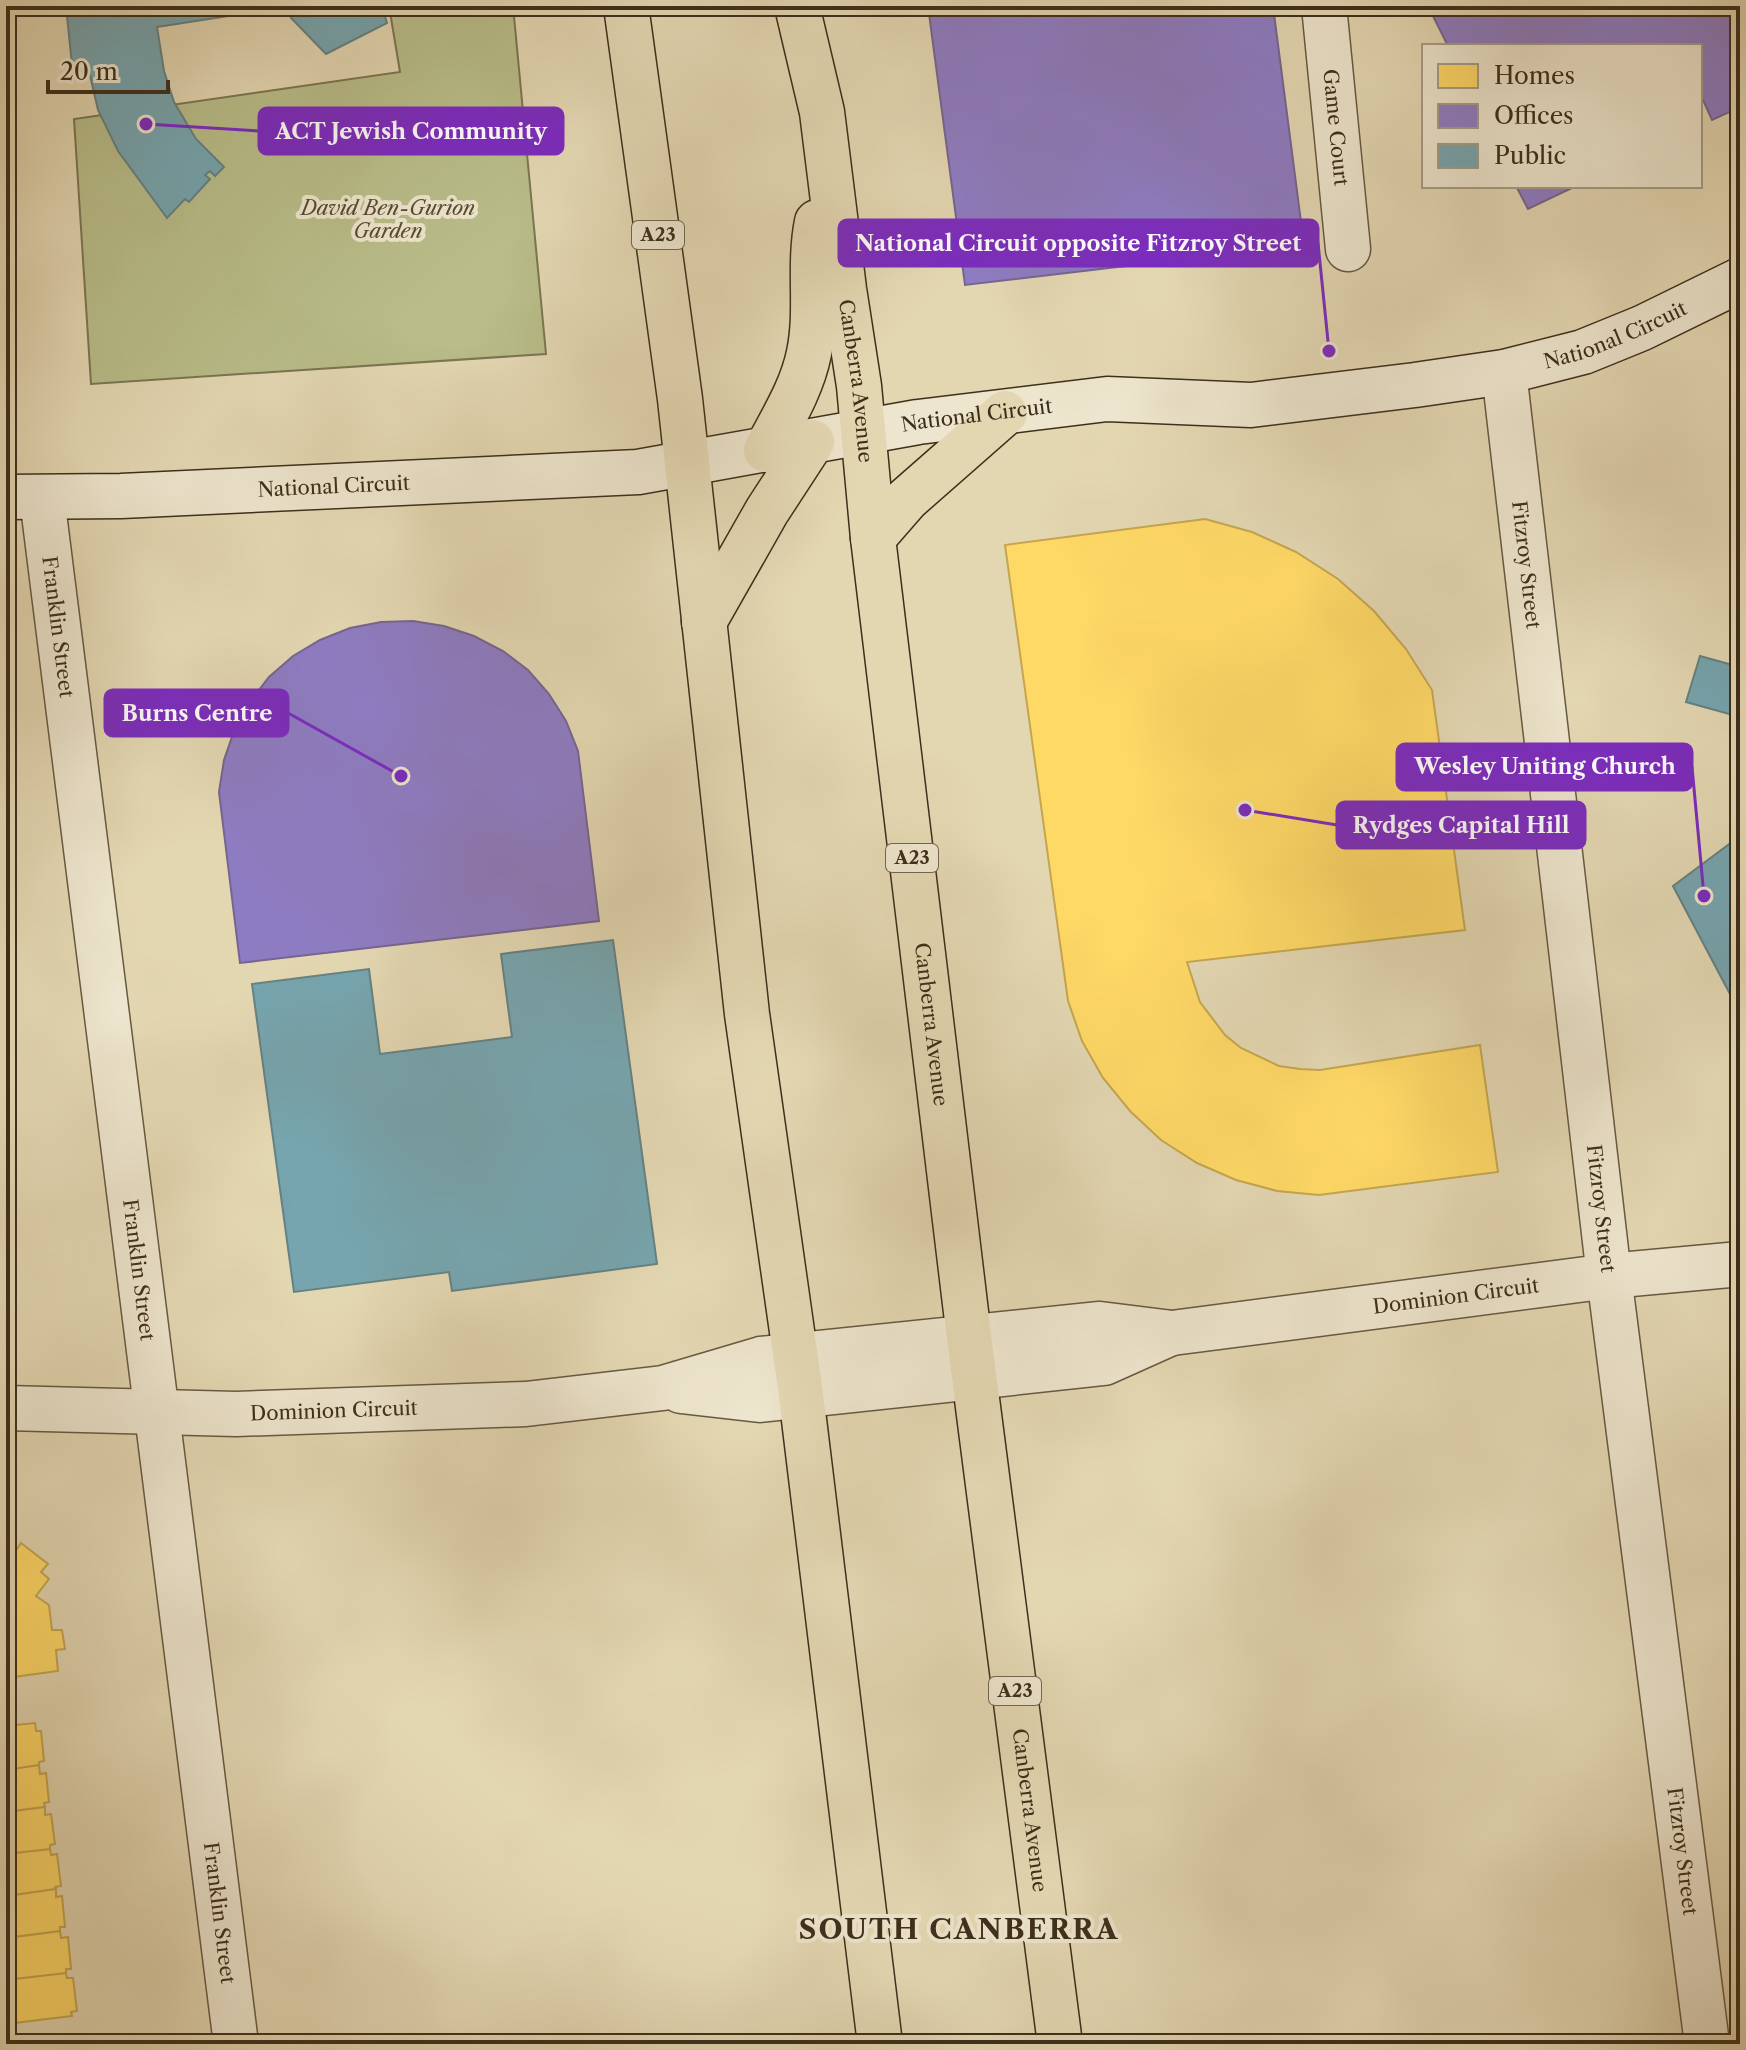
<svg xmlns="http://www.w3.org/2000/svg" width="1746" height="2050" viewBox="0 0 1746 2050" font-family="'Libre Caslon Text',serif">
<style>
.green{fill:#b8bd89;stroke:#7b7652;stroke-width:2}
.homes{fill:#ffd966;stroke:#c5a650;stroke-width:2}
.offices{fill:#8e7cc3;stroke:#766591;stroke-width:2}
.public{fill:#76a5af;stroke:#658283;stroke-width:2}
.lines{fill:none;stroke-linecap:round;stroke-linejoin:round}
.street-casing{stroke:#675941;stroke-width:47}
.secondary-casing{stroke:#3e2f1b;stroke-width:47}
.highway-casing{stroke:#3e2f1b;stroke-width:47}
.street{stroke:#ede5cd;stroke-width:44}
.secondary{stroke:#ede5cd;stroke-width:44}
.highway{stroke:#e3d7b2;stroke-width:44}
.labels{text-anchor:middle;stroke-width:8;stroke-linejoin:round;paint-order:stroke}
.shield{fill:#ede5cd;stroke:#726650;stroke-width:2}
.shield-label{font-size:18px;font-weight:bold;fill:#3e2f1b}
.street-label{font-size:20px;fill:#3e2f1b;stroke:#ede5cd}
.park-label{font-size:20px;font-style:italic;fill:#564b31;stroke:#ede5cd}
.district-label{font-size:28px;font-weight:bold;letter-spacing:2px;fill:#3e2f1b;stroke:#ede5cd}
.leader{fill:none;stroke:#7b2cbf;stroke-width:3}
.callout-dot{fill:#7b2cbf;stroke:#ede5cd;stroke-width:3}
.callout{fill:#7b2cbf;stroke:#7b2cbf;stroke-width:3}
.callout-label{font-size:22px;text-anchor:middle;font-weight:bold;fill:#fff}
</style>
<rect width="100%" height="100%" fill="#e3d7b2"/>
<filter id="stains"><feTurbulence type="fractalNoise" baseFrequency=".0025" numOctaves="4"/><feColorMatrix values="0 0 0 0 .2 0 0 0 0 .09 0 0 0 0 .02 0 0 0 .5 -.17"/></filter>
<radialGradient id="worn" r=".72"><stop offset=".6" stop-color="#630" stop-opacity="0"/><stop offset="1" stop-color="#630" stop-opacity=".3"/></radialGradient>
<path class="green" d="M389 6H513L546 354 91 384 74 119 400 72Z"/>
<path class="homes" d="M1205 519 1252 532 1296 552 1338 579 1374 611 1406 649 1432 690 1465 930 1187 962 1200 1002 1225 1035 1241 1048 1279 1066 1300 1069 1320 1070 1480 1045 1498 1172 1319 1195 1277 1191 1236 1180 1197 1163 1161 1140 1130 1111 1103 1078 1082 1041 1068 1001 1005 545Z
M21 1543 48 1564 41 1572 49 1579 36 1596 49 1605 52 1630H62L65 1649 56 1650 58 1671 6 1678V1547L15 1552Z
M35 1723 36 1731H41L44 1761 39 1762V1765L6 1770V1726Z
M39 1765 40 1774 46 1773 49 1802 44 1803 45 1807 6 1812V1770Z
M45 1807V1815L51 1814 55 1844 50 1845V1849L6 1854V1812Z
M50 1849 51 1855 57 1854 61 1886 55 1887 56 1889 6 1896V1854Z
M56 1889V1897L62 1896 65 1927H60V1931L6 1938V1896Z
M60 1931 61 1938 68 1937 71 1969H66V1973L6 1980V1938Z
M66 1973 67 1978H73L77 2011 71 2012 72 2016 6 2024V1980Z"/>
<path class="offices" d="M928 6H1273L1304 245 965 285Z
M1428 6H1740V107L1712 120 1703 100 1700 101V46H1448Z
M1516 186H1576L1528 209Z
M413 621 444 626 474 636 503 651 528 670 549 694 566 721 578 751 599 921 240 963 219 792 224 760 234 731 249 703 269 677 293 656 320 640 350 628 381 622Z"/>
<path class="public" d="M66 6H382L387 23 326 54 291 18 287 7 157 27 164 71 174 102 196 139 224 167 215 176 210 171 205 175 210 179 189 202 185 199 167 218 118 151 98 110 89 71 76 72 75 64 72 65Z
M1700 656 1740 667V717L1686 702Z
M1740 836V1013L1673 886Z
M613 940 657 1264 452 1291 449 1272 294 1292 252 984 369 969 380 1054 512 1037 501 954Z"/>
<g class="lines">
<g class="street-casing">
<g id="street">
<path id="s1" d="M1324 6 1348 249"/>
<path id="s2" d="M1504 372 1609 1276 1707 2044"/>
<path id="s3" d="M42 498 236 2044"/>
<path d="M681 1391 760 1400 1104 1363 1171 1333"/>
<path id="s4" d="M6 1408 236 1414 526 1404 663 1388 761 1359 1100 1324 1172 1333 1609 1276 1740 1264"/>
</g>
</g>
<g class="secondary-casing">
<g id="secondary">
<path id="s5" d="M6 497 121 496 638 472 918 422 1107 399 1251 405 1415 385 1504 372 1583 352 1642 328 1740 280"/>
</g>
</g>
<g class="highway-casing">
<g id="highway">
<path d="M626 6 680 399 747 1014 801 1395 880 2044"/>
<path id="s6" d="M797 6 822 112 844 289 859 386 873 538 969 1337 1060 2044"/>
<path d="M766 450C783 418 802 388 809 353 818 310 808 266 817 222"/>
<path d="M873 538 907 499 1005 413"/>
<path d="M704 622 767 511 812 442"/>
</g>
</g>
<use href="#street" class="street"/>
<use href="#secondary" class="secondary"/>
<use href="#highway" class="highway"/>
</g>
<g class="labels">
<g class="shield">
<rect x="632" y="221" width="52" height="28" rx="6"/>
<rect x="886" y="844" width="52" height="28" rx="6"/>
<rect x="989" y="1677" width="52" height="28" rx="6"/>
</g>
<g class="shield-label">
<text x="658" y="241">A23</text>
<text x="912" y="864">A23</text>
<text x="1015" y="1697">A23</text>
</g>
<g class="street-label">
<text dy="7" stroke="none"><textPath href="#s1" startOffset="122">Game Court</textPath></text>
<text dy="7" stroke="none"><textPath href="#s5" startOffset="1624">National Circuit</textPath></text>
<text dy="7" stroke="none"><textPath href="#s6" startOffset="380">Canberra Avenue</textPath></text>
<text dy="7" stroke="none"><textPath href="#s5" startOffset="976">National Circuit</textPath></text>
<text dy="7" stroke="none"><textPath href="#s5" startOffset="328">National Circuit</textPath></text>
<text dy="7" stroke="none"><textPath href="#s2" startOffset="194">Fitzroy Street</textPath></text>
<text dy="7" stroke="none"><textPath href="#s3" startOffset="130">Franklin Street</textPath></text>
<text dy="7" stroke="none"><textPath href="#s6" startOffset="1028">Canberra Avenue</textPath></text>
<text dy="7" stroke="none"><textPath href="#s2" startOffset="842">Fitzroy Street</textPath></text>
<text dy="7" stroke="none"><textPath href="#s3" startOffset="778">Franklin Street</textPath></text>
<text dy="7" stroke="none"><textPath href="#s4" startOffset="1460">Dominion Circuit</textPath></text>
<text dy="7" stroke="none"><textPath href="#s4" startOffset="328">Dominion Circuit</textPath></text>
<text dy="7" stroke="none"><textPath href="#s6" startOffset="1820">Canberra Avenue</textPath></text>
<text dy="7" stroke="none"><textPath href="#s2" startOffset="1490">Fitzroy Street</textPath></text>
<text dy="7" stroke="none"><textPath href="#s3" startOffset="1426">Franklin Street</textPath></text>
</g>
<g class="park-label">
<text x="388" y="215">David Ben-Gurion<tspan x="388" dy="23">Garden</tspan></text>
</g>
<g class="district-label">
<text x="959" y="1939">SOUTH CANBERRA</text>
</g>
</g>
<path class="leader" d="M146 124L259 131M1329 351L1318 243M401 776L288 713M1704 896L1692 767M1245 810L1337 825"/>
<g class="callout-dot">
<circle cx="146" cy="124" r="8"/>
<circle cx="1329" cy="351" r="8"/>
<circle cx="401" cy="776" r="8"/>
<circle cx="1704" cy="896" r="8"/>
<circle cx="1245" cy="810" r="8"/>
</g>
<g class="callout">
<rect x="259" y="108" width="304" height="46" rx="8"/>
<rect x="839" y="220" width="479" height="46" rx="8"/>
<rect x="105" y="690" width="183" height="46" rx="8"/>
<rect x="1397" y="744" width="295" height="46" rx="8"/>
<rect x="1337" y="802" width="248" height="46" rx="8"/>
</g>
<g class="callout-label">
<text x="411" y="139">ACT Jewish Community</text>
<text x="1078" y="251">National Circuit opposite Fitzroy Street</text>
<text x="197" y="721">Burns Centre</text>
<text x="1545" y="774">Wesley Uniting Church</text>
<text x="1461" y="833">Rydges Capital Hill</text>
</g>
<rect width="1746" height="2050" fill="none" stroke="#e3d7b2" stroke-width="32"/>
<rect x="8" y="8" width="1730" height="2034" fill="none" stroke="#3e2f1b" stroke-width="4"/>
<rect x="16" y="16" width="1714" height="2018" fill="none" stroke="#3e2f1b" stroke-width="2"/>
<rect x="1422" y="44" width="280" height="144" fill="#ede5cd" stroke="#a79c86" stroke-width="2"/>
<rect x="1438" y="64" width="40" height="24" fill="#ffd966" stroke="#a79c86" stroke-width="2"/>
<text x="1494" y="84" font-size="24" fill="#3e2f1b">Homes</text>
<rect x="1438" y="104" width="40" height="24" fill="#8e7cc3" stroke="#a79c86" stroke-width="2"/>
<text x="1494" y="124" font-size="24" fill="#3e2f1b">Offices</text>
<rect x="1438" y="144" width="40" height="24" fill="#76a5af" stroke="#a79c86" stroke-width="2"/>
<text x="1494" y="164" font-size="24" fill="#3e2f1b">Public</text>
<path d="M48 80v12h120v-12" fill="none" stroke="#3e2f1b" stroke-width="4"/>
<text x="60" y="80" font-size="24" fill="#3e2f1b" stroke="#ede5cd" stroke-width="6" paint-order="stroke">20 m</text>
<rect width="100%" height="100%" filter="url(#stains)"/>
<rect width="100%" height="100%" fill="url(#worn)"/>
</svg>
